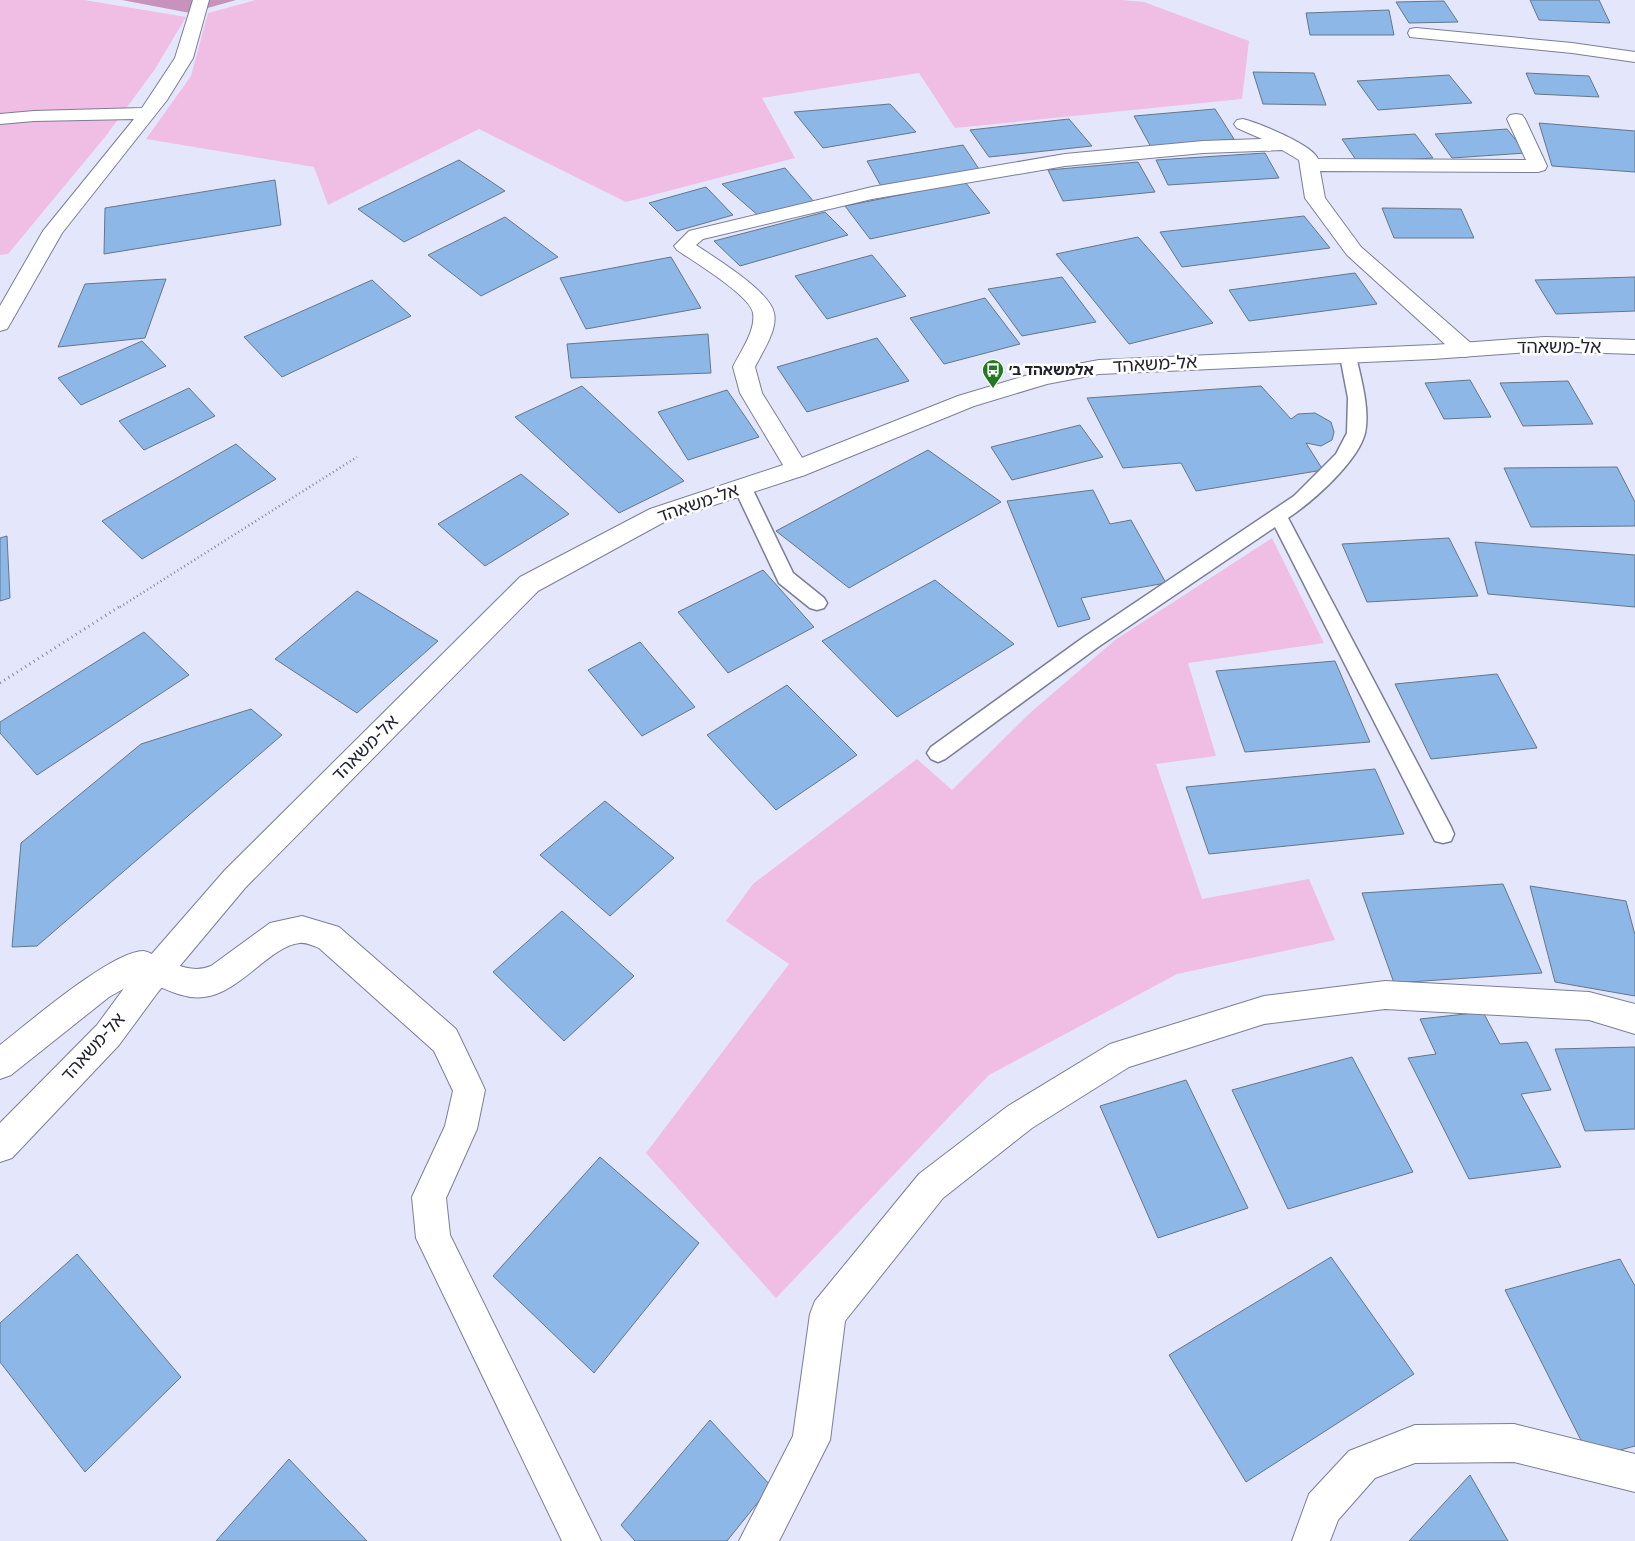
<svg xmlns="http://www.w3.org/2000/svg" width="1635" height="1541" viewBox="0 0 1635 1541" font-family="'Fira Sans Condensed','Noto Sans Hebrew',sans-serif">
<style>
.green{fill:#f0bde4}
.forest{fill:#c792bb}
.building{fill:#8db7e7;stroke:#657689}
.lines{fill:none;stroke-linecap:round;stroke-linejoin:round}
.lane-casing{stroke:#7b7e96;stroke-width:3}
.street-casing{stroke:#7b7e96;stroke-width:2}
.secondary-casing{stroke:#7b7e96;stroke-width:2}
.path-far1{stroke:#848696;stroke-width:2.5;stroke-dasharray:1 3;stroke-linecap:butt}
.path{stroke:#848696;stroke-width:3;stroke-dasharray:1 4;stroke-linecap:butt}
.lane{fill:#fff;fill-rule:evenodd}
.street{fill:#fff;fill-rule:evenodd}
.secondary{fill:#fff;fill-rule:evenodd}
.labels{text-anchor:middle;stroke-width:5;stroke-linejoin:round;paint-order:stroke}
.far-poi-label{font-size:15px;font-weight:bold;fill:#21232c;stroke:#fff;text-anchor:start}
.street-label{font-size:18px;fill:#21232c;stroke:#fff}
</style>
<rect width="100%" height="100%" fill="#e4e7fc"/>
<path class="green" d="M0 0H84L186 17 155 69 105 137 8 254 0 255Z
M256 0H1121L1144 2 1249 41 1242 99 955 128 919 73 762 98 795 158 626 202 479 129 328 205 314 167 146 139 191 76 208 13Z
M1272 538 1324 643 1188 663 1216 756 1156 764 1202 899 1309 879 1335 940 1177 974 989 1075 776 1298 646 1153 789 964 726 921 753 884 917 759 952 790 1031 712 1115 640Z"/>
<path class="forest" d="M122 0H236L190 13Z"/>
<path class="building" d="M1530 0H1599L1610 23 1539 20Z
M1444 1 1458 22 1409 23 1396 2Z
M1389 10 1394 35H1310L1306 13Z
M1253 72 1314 73 1326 105 1263 104Z
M1526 73 1589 76 1599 97 1535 94Z
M1449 75 1472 103 1378 110 1357 81Z
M890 104 916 132 823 148 794 112Z
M1215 109 1234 139 1151 147 1134 116Z
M1069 119 1092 146 989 157 970 130Z
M1539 123 1635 131V172L1552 166Z
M1507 129 1526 153 1452 158 1435 134Z
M1415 134 1433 158 1358 163 1342 139Z
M963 145 979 169 881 186 867 161Z
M1265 153 1279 178 1168 185 1156 160Z
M459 160 505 191 404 242 358 209Z
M1138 162 1155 192 1063 201 1048 170Z
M785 168 815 203 760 217 722 184Z
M275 180 281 225 104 254 105 208Z
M965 182 990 213 870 239 845 206Z
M706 187 733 215 677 231 649 203Z
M1382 208 1461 209 1474 238H1394Z
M825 212 848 235 740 266 714 241Z
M1304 216 1330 248 1182 267 1160 232Z
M505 217 558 257 481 296 428 255Z
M1138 237 1213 323 1129 344 1056 254Z
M872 255 906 296 827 319 795 276Z
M671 257 701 308 586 329 560 278Z
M1355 273 1377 304 1249 321 1229 290Z
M1062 277 1096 322 1022 336 988 289Z
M1635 277V311L1556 314 1535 280Z
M166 279 145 338 58 347 85 284Z
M372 280 411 316 282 377 244 337Z
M985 298 1020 344 944 364 910 318Z
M708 334 711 373 571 378 567 344Z
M877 338 909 381 807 412 777 367Z
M142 341 166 366 81 405 58 378Z
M1470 380 1491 417 1444 419 1425 383Z
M1568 381 1593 424 1523 426 1500 383Z
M582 386 684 481 619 513 515 417Z
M1261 386 1291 419 1298 414 1315 413 1331 422 1334 432 1332 440 1321 446 1306 443 1323 470 1196 491 1181 463 1123 468 1087 398Z
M189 388 215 416 144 450 119 421Z
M727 390 759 437 688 460 658 412Z
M1080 425 1103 457 1012 480 991 447Z
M236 444 276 479 142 559 102 521Z
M928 450 1001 502 849 588 776 531Z
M1617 467 1635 502V526L1531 527 1504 468Z
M521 474 569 514 485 566 438 524Z
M1093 490 1110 524 1131 520 1166 583 1081 598 1090 619 1058 627 1007 501Z
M7 536 10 598 0 601V538Z
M1449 538 1478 596 1367 602 1342 544Z
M1475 542 1635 555V607L1488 594Z
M763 570 814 627 728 673 678 612Z
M935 580 1014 644 897 717 822 641Z
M357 591 438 641 357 713 275 659Z
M144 632 189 675 37 775 0 733V722Z
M640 642 695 707 642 736 588 670Z
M1335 661 1370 742 1245 752 1216 671Z
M1497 674 1537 748 1431 759 1395 684Z
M787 685 857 755 776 810 707 735Z
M251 709 282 735 37 946 12 947 21 843 141 744Z
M1375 769 1404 834 1209 854 1186 787Z
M605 801 674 858 610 916 540 855Z
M1503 884 1542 973 1394 983 1362 893Z
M1530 886 1626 901 1635 935V996L1555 982Z
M562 911 634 976 564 1041 493 972Z
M1483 1012 1500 1044 1527 1042 1551 1090 1521 1094 1561 1167 1469 1179 1408 1058 1436 1054 1420 1019Z
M1635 1047V1129L1585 1131 1555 1049Z
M1352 1057 1413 1172 1288 1209 1232 1090Z
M1186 1080 1248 1208 1158 1238 1100 1106Z
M600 1157 699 1243 594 1373 493 1276Z
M77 1254 181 1377 85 1472 0 1362V1323Z
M1331 1257 1414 1374 1246 1482 1169 1355Z
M1620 1259 1635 1286V1446L1590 1458 1505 1290Z
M710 1420 771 1486 727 1541H635L621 1525Z
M289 1459 367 1541H216Z
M1470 1475 1508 1541H1409Z"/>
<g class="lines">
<g class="lane-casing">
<path id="lane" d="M1348 351 1354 352 1356 356C1361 379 1370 409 1365 433 1358 462 1312 502 1288 518L1451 827 1454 834 1451 841 1443 843 1435 841 1275 527 1098 647 945 759 938 762 931 759 927 753 931 747 1084 637 1294 496 1336 454 1347 433 1348 398 1340 356 1342 352Z
M743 482 749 483 752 488 793 573 824 598 827 603 824 608 817 610 810 608 779 583 734 488 737 483Z"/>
</g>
<g class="street-casing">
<path id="street" d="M193 0H209L193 58 167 100 62 233 10 324 7 329 0 331V306L43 231 134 119 34 121 0 124V114L34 111 142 108 175 58Z
M1416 28 1572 43 1635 52V62L1572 53 1410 37 1408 33 1410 29Z
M1516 114 1522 115 1525 119 1547 166 1545 170 1538 172 1320 171 1325 198 1361 247 1473 345 1476 350 1473 355 1465 357 1457 355 1347 255 1305 198 1299 160 1282 150 1203 153 1065 166 872 199 703 239 696 245C715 258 770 291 774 313 778 330 762 352 755 367L762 393 809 469 805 475 797 477 789 475 740 393 733 367C740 352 756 331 753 313 751 296 693 261 677 250L674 246 689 231 872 187 1065 154 1203 141 1262 139 1237 128 1234 124 1237 120 1243 119C1259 123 1313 145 1318 159L1526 160 1507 119 1510 115Z
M302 916 339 927 456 1029 480 1079 485 1090 477 1129 446 1198 450 1235 601 1541H562L416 1238 412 1197 445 1126 453 1091 434 1051 319 948C313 946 306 942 300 943 271 945 240 993 204 997 183 1000 162 987 142 979L139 980 109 997 11 1075 0 1079V1045C27 1024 112 951 143 951 147 951 153 955 157 956 174 964 192 974 211 966L270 923Z
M1385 981 1589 992 1635 1004V1034L1589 1020 1385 1009 1264 1024 1129 1067 1032 1128 943 1198 845 1321 830 1440 779 1541H739L793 1436 810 1314 815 1301 919 1174 1008 1106 1110 1044 1264 996Z
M1514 1424 1635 1454V1492L1514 1462 1415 1463 1375 1478 1338 1520 1330 1541H1292L1309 1494 1349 1451 1415 1425Z"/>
</g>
<g class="secondary-casing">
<path id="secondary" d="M1545 337 1635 340V354L1545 351 1433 359 1099 374 1047 384 974 406 805 475 666 521 538 591 245 888 158 992 119 1045 12 1158 0 1162V1123L97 1025 136 972 225 870 520 577 650 509 789 463 958 396 1045 370 1099 360 1433 345Z"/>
</g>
<path class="path-far1" d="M120 607 357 457"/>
<path class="path" d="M0 683 122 605"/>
<use href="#lane" class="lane"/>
<use href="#street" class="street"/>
<use href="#secondary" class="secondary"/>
</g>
<defs>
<g id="bus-pin" transform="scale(1.125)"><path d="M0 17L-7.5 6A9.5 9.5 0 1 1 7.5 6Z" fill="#257822" stroke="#fff"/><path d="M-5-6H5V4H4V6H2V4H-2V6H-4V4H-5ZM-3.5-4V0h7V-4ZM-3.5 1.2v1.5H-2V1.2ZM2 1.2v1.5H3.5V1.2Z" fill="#fff"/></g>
</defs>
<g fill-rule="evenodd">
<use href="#bus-pin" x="993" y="370"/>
</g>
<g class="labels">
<g class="far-poi-label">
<text x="1009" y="375">אלמשאהד ב׳</text>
</g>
<g class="street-label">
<text x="1559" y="353">אל-משאהד</text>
<text transform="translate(1155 364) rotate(-3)" y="6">אל-משאהד</text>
<text transform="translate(698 503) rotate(-19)" y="6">אל-משאהד</text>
<text transform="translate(365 748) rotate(-45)" y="6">אל-משאהד</text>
<text transform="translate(93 1047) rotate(-48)" y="6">אל-משאהד</text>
</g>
</g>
</svg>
